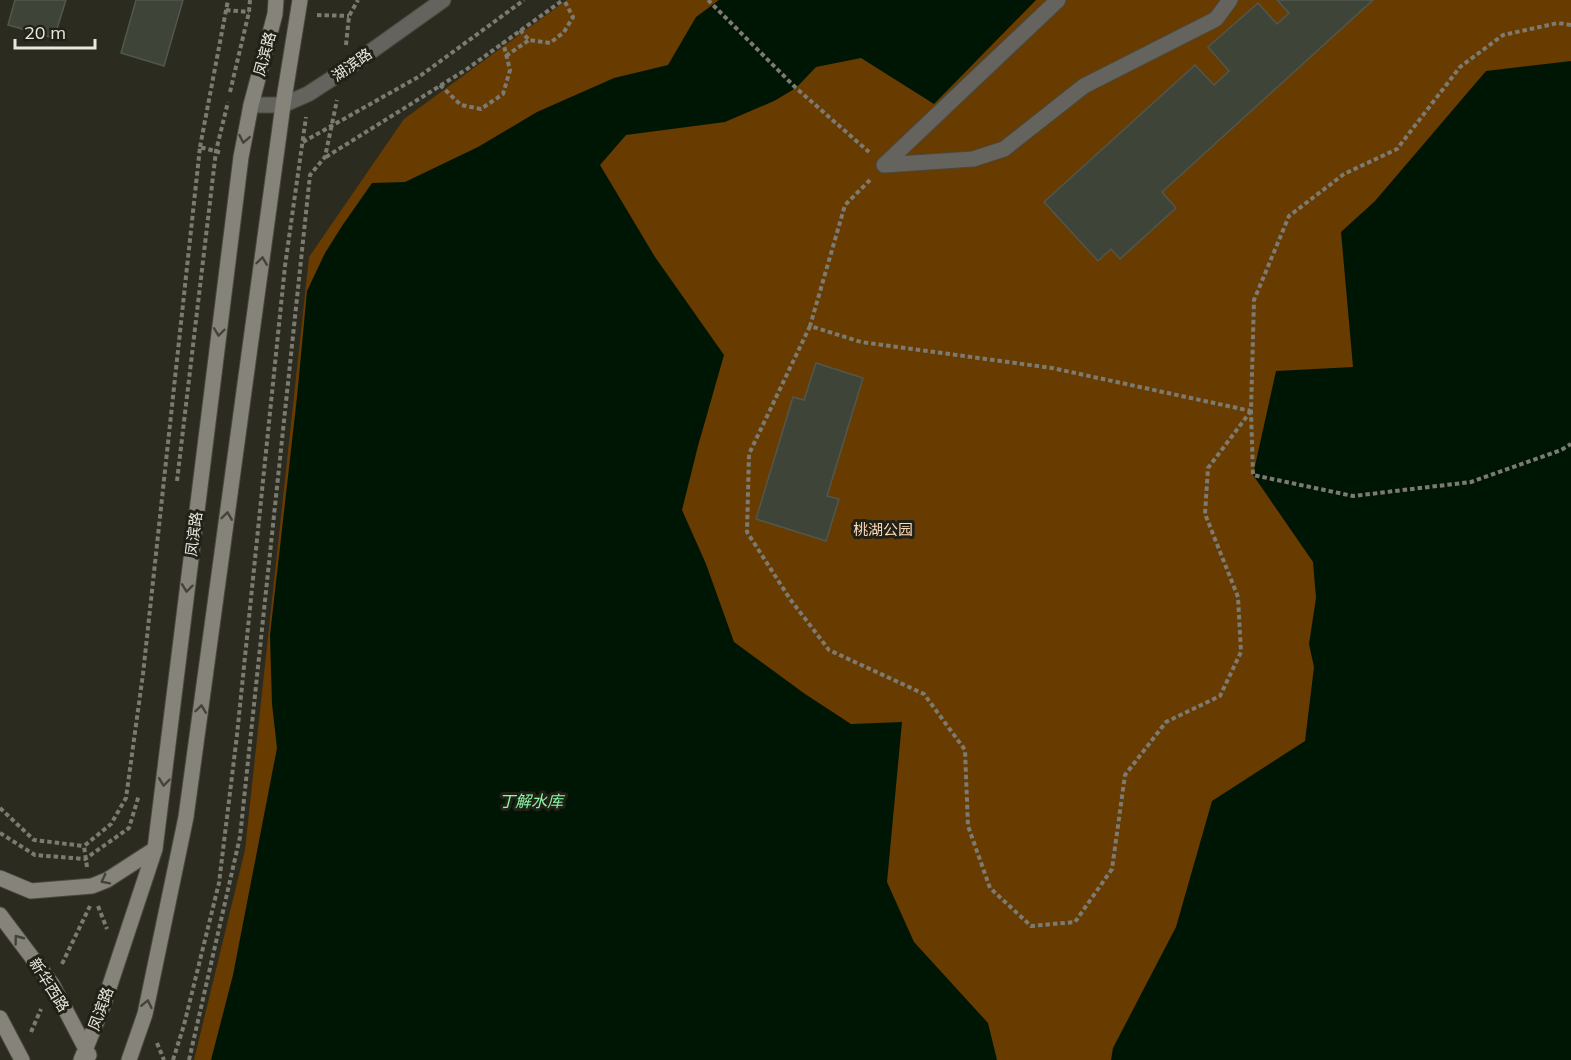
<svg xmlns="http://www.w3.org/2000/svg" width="1571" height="1060" viewBox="0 0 1571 1060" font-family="Mulish,'Noto Sans SC',sans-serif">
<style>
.green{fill:#683b00}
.water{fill:#001605}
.building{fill:#3f4439;stroke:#51574c;stroke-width:1.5}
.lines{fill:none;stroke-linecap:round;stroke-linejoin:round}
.street-casing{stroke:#49493f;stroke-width:17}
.secondary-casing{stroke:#49493f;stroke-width:17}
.path{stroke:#7b7b72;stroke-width:4;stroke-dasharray:4.5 3;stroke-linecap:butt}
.street{stroke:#65635e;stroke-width:15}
.secondary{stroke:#86837b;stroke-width:15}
.oneway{stroke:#44433a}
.labels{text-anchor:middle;stroke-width:6;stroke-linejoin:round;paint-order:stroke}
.street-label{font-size:15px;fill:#e8e8e1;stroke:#212117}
.park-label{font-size:15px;fill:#fed9b7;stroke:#212117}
.water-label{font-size:16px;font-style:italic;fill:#8af8a5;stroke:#212117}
</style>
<rect width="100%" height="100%" fill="#2b2b20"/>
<path class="green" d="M567 0H1571V1060H194L245 850 309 257 404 119Z"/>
<path class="water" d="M719 0H1036L934 104 861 58 816 67 796 88 774 101 725 122 626 135 600 165 655 257 724 355 698 446 682 510 706 564 734 642 805 694 851 724 902 722 887 882 914 942 988 1023 997 1060H211L233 975 277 748 272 704 270 635 297 397 307 291 325 253 342 226 372 183 405 182 478 147 537 112 614 78 668 65 696 17Z
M1571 61V1060H1111L1113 1048 1176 927 1212 801 1305 741 1314 667 1309 644 1316 598 1313 562 1253 475 1276 371 1353 367 1341 232 1375 201 1486 71Z"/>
<path class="building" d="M15 0H66L54 38 8 25Z
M136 0H183L164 66 121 53Z
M1277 0H1373L1162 192 1176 208 1120 259 1111 249 1098 261 1044 202 1195 65 1214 85 1229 71 1208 47 1258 3 1277 24 1289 13Z
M816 363 863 378 827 496 839 499 826 541 756 519 793 397 804 400Z"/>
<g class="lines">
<g class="street-casing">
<path id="street" d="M251 105H283L308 94 342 72 443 0
M884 165 973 159 1004 149 1084 86 1216 19 1230 0
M884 165 1058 0"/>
</g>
<g class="secondary-casing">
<path id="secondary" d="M0 878 31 891 92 886 107 880 155 849
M0 915 52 984 89 1055
M0 1018 22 1060
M81 1060 103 1006 155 849 241 157 251 105 275 14 276 0
M129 1060 145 1014 186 817 283 105 300 0"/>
</g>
<path class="path" d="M708 0 796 88 869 152
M226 10 249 12
M317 15 349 16
M1571 25 1558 23 1503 35 1460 67 1397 149 1344 174 1289 216 1254 300 1251 411 1253 475 1353 496 1471 482 1561 450 1571 444
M520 30 529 40 550 43 564 32 573 17 564 0
M346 45 349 16 358 0
M506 56 529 40
M440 85 461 105 481 109 503 94 510 70 503 42
M230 92 249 12 250 0
M303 142 420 76 524 0
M200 147 228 0
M326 157 467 69 563 0
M870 180 845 205 810 326 861 342 1052 368 1251 411
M810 326 749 454 747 532 790 599 829 650 924 694 965 750 968 826 990 888 1031 926 1075 922 1112 869 1125 775 1166 722 1220 696 1241 652 1238 597 1205 514 1208 468 1251 411
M177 481 216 151 228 102
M0 808 34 840 84 846
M0 833 35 855 85 859 129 828 139 795
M87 867 84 846 111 824 126 798 143 674 200 147 222 153
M98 906 107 929
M62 964 90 906
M31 1032 41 1009
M157 1043 164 1060
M173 1060 184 1025 219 883 237 735 285 266 306 117
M189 1060 240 837 310 175 325 157 337 100"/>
<use href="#street" class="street"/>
<use href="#secondary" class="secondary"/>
</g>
<defs><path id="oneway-chevron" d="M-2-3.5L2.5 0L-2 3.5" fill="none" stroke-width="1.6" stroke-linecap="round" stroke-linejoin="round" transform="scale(1.5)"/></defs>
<g class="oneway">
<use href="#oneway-chevron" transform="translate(244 139) rotate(101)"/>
<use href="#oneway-chevron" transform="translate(262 261) rotate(-82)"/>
<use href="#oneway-chevron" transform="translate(219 332) rotate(97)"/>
<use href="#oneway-chevron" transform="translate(227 516) rotate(-82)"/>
<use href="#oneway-chevron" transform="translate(187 588) rotate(97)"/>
<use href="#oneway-chevron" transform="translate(201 709) rotate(-82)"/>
<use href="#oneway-chevron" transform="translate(164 782) rotate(97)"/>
<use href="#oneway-chevron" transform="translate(105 880) rotate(153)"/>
<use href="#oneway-chevron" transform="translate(18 939) rotate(-127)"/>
<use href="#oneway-chevron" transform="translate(147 1004) rotate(-78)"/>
</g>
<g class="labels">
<g class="street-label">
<text transform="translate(265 54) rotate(-75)" y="5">凤滨路</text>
<text transform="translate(352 65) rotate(-35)" y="5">湖滨路</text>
<text transform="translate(194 534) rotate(-83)" y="5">凤滨路</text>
<text transform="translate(49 985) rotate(58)" y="5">新华西路</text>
<text transform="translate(101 1009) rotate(-70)" y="5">凤滨路</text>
</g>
<g class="park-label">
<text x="883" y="535">桃湖公园</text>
</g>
<g class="water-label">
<text x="531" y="807">丁解水库</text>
</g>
</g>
<path d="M15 39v9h80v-9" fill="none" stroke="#e8e8e1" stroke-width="3"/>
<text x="24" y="39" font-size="18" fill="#e8e8e1" stroke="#212117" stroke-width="4.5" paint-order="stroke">20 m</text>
</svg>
